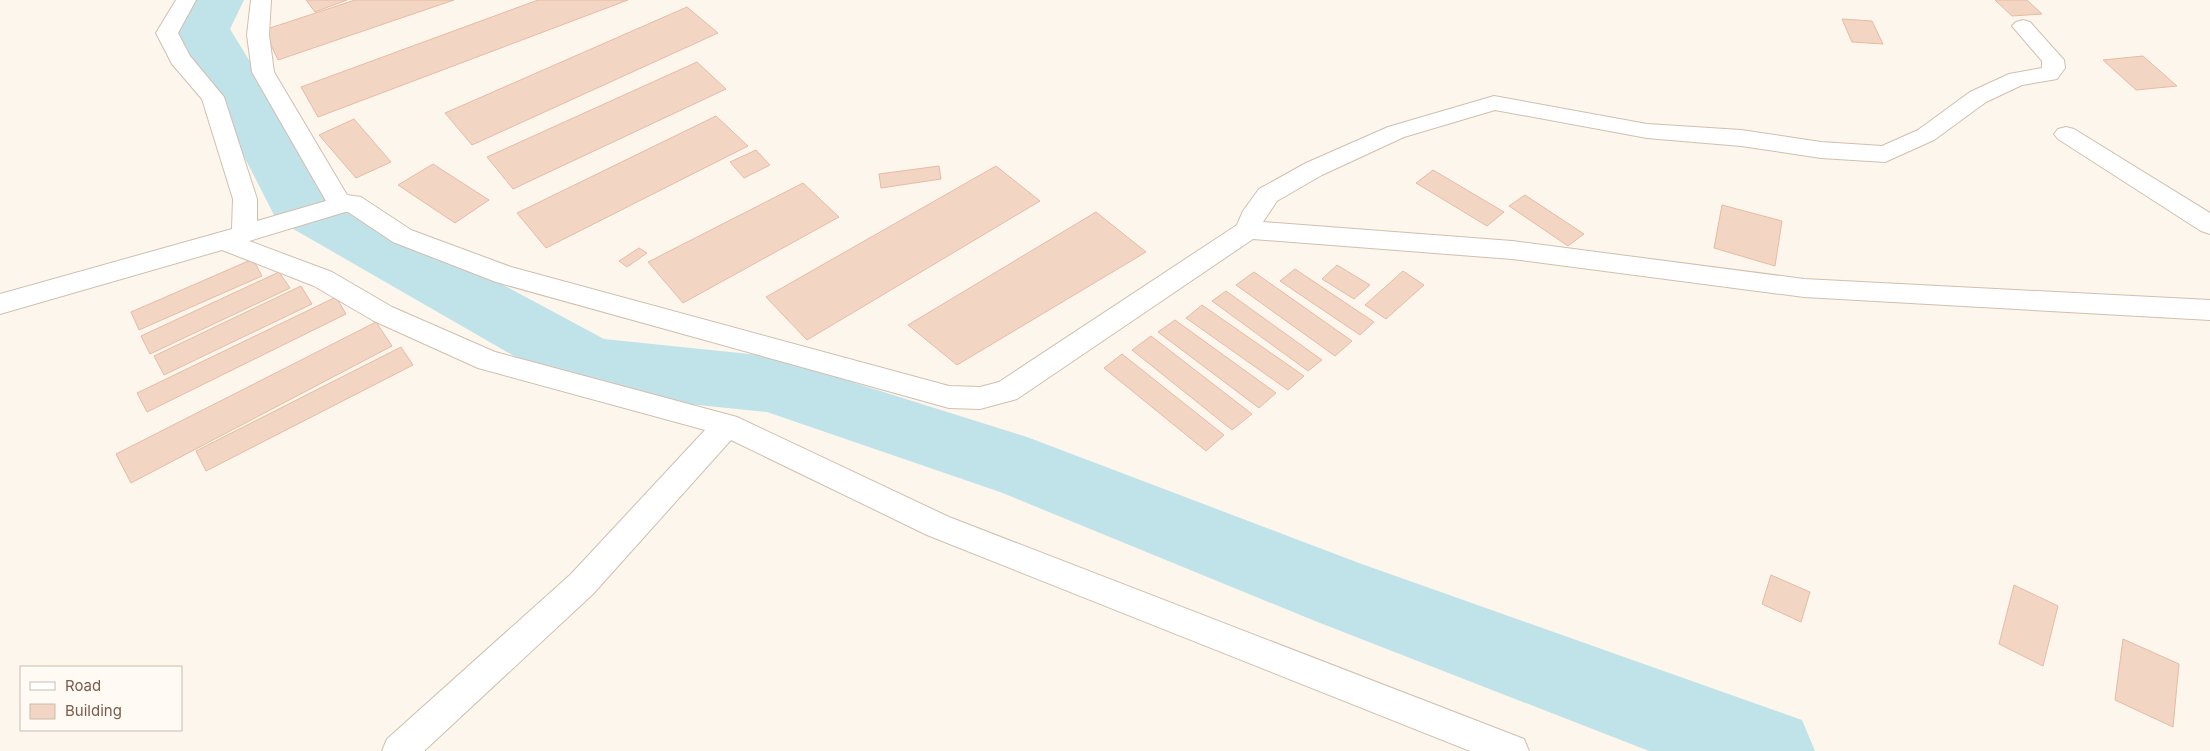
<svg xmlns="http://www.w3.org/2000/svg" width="2210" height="751" viewBox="0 0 2210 751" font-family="Inter,sans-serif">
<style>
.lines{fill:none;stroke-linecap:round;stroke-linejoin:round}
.river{fill:#bfe3e8;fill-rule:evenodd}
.building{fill:#f3d5c3;stroke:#e6bba3}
.minor-casing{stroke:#d1beb0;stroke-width:2}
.minor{fill:#fff;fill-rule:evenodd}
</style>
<rect width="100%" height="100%" fill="#fdf6ec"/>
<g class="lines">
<path class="river" d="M190 0H244L230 29 285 119 323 188 604 339 769 356 1027 437 1359 563 1802 720 1815 751H1649L1315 621 1000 492 767 412 591 394 566 386 276 219 225 119 174 29Z"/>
</g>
<path class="building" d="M306 0H347L315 12Z
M355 0H454L278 60 264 30Z
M538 0H628L318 117 301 87Z
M1995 0H2027L2042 14 2012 16Z
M687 7 718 33 472 145 445 113Z
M1842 19 1872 21 1883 44 1852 42Z
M2143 56 2177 86 2136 90 2103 60Z
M697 62 726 89 513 189 487 157Z
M716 116 748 146 546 248 517 213Z
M354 119 391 162 356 178 319 135Z
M756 150 770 165 744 178 730 162Z
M433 164 489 200 455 223 398 185Z
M939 166 941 179 881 188 879 174Z
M996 166 1040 201 807 340 766 297Z
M1433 170 1504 212 1487 226 1416 183Z
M803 183 839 217 683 303 648 262Z
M1525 195 1584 234 1568 246 1509 206Z
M1722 205 1782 221 1775 266 1714 248Z
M1096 212 1146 252 957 365 908 325Z
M639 248 647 253 627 267 619 261Z
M253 259 262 276 139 330 131 312Z
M1337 265 1370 285 1354 299 1322 279Z
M1295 269 1374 322 1360 335 1280 281Z
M1403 271 1424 285 1386 319 1365 305Z
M279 272 290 288 150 354 141 336Z
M1254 272 1352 341 1335 356 1236 285Z
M301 286 312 304 164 375 154 356Z
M1226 291 1322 360 1308 371 1212 301Z
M336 297 346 314 147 412 137 393Z
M1202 305 1304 376 1288 390 1186 318Z
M1175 320 1276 393 1259 408 1158 332Z
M376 322 392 346 131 483 116 454Z
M1151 336 1252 414 1232 430 1132 350Z
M401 347 413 365 206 471 196 451Z
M1122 354 1224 435 1206 451 1104 368Z
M1771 575 1810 592 1801 622 1762 604Z
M2014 585 2058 606 2043 666 1999 644Z
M2123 639 2179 664 2173 727 2115 700Z"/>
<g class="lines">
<g class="minor-casing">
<path id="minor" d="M176 0H196L178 33 190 56 224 97 257 199V221L326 201 252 72 247 35 251 0H271L269 35 274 72 347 195 361 197 411 230 511 267 949 386 980 387 999 382 1237 225 1243 211 1259 189 1306 163 1388 127 1494 96 1647 124 1741 130 1821 142 1882 146 1918 130 1970 92 2009 74 2042 68V61L2012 26 2016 22 2023 20 2030 22 2064 60 2065 68 2057 79 2022 85 1986 102 1934 140 1885 162 1821 158 1741 146 1647 138 1495 110 1404 137 1322 175 1277 201 1263 222 1512 241 1804 279 2210 300V320L1804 297 1512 259 1253 239 1017 399 980 409 949 408 496 282 393 242 348 212H345L249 241 332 272 392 307 495 352 737 417 949 517 1524 739 1529 751H1470L927 535 731 440 593 594 424 751H382L387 739 571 574 705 430 478 368 374 321 314 286 222 250 0 314V294L232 229 233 199 202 99 172 64 156 33Z
M2066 127 2074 129 2210 213V234L2201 231 2058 139 2054 134 2058 129Z"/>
</g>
<use href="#minor" class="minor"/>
</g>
<rect x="20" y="666" width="162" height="65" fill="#fffaf3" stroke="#cabbb1"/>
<rect x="30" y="682" width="25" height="8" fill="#ffffff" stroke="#cabbb1"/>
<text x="65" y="691" font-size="15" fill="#7a5c4d">Road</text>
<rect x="30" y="704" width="25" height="15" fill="#f3d5c3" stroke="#cabbb1"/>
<text x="65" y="716" font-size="15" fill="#7a5c4d">Building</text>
</svg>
